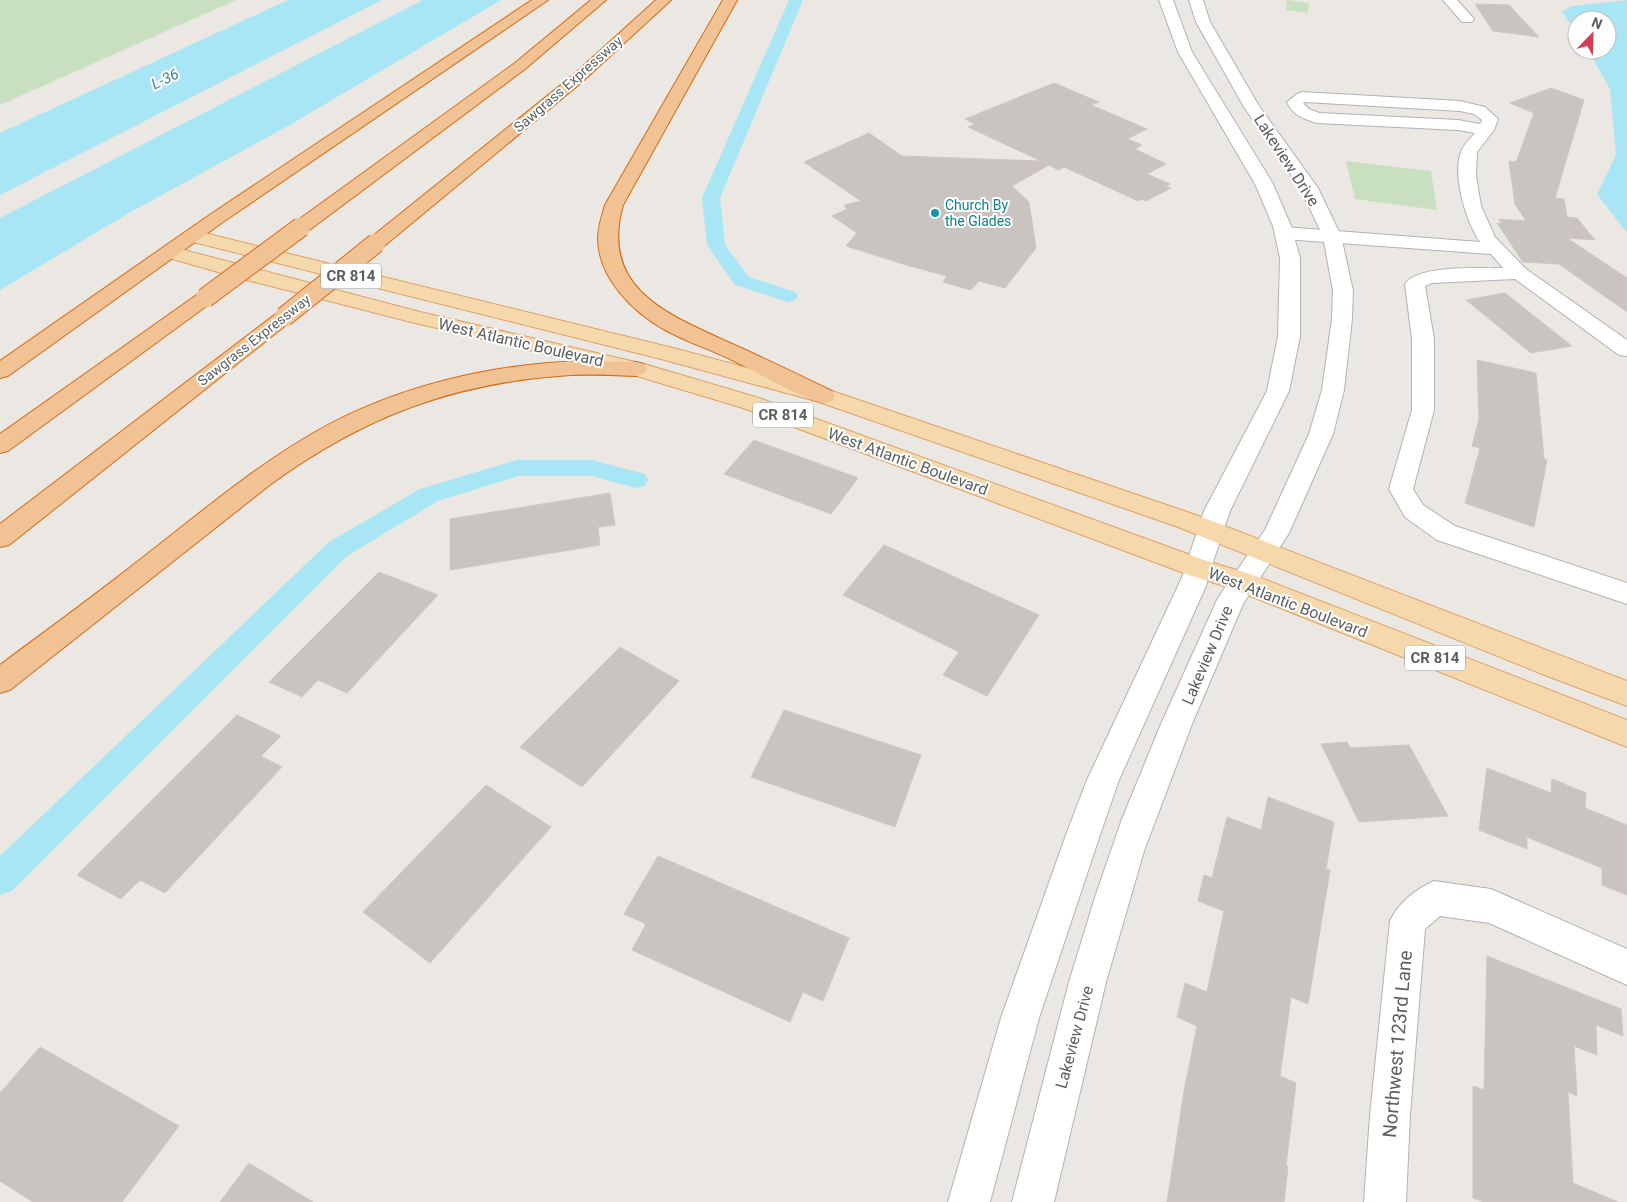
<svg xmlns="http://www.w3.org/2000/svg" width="1627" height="1202" viewBox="0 0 1627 1202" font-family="Roboto,sans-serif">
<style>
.green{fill:#c8e0c0}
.water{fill:#a8e6f5}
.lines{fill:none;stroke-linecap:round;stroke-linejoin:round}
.canal{fill:#a8e6f5;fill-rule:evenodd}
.building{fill:#c9c4c0;stroke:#cfc7c1}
.minor-casing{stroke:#afb3b6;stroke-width:2}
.tertiary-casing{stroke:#afb3b6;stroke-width:2}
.primary-casing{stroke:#e1a065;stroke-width:2}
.motorway-casing{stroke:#d46c19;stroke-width:2}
.minor{fill:#fff;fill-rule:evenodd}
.tertiary{fill:#fff;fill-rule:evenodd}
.primary{fill:#f5d8ac;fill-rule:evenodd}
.motorway{fill:#f1c293;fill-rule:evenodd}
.motorway-bridge-casing{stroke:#d46c19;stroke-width:21;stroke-linecap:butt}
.motorway-bridge{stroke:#f1c293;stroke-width:19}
.culture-dot{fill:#0f9aa8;stroke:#fff;stroke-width:2}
.labels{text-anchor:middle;stroke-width:4;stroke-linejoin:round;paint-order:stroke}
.far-street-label{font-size:14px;fill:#5a5f61;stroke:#fff}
.far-culture-label{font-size:14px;fill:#0d838f;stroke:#fff;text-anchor:start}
.far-water-label{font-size:15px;font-style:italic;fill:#427e94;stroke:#fff}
.shield{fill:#fff;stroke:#8c8f90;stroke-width:1}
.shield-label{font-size:15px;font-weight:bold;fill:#5a5f61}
.street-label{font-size:16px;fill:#5a5f61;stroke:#fff}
.near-street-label{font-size:19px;fill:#5a5f61;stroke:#fff}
</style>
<rect width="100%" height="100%" fill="#ebe7e2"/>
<path class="green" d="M0 0H236L0 105Z
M1287 0 1309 3 1308 13 1286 10Z
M1346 161 1431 171 1437 210 1355 199Z"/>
<path class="water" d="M288 0H382L0 195V133Z
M423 0H501L288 126 129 213 0 290V218Z
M1627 0V233L1597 194 1616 155 1610 89 1588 50H1607V20H1577V33L1562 12 1572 6Z"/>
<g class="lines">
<path class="canal" d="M789 0H803L720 198 725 245 749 277 795 292 798 296 795 300 788 302 735 285 707 245 702 198Z
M517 460H592L645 474 648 480 645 486 636 488 592 476H518L438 501 347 556 12 891 0 895V856L329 542 420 489Z"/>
</g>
<path class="building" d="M1475 4 1509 5 1539 37 1493 31Z
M1054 83 1099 102 1091 105 1147 129 1127 139 1142 145 1135 149 1166 164 1147 174 1170 184 1166 186 1171 188 1146 201 1141 199 1138 201 1064 167 1058 170 1049 165 1012 186 1029 202 1036 248 1005 288 979 281 971 290 943 282 947 276 906 265 846 246 857 233 832 216 847 209 844 205 861 201 804 162 869 133 902 156 1041 161 968 127 975 124 965 119Z
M1551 88 1584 100 1555 198 1564 199 1567 217 1577 218 1595 240 1567 238 1627 278V312L1559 264 1523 262 1497 223 1502 224 1499 219 1526 221 1515 204 1509 161 1516 162 1534 113 1510 103Z
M1505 293 1572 346 1531 353 1466 300Z
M1477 360 1536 373 1544 459 1547 460 1534 527 1465 503 1480 448 1472 446 1479 419Z
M754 440 858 478 831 514 724 474Z
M610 493 615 525 598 527 600 545 450 570V519Z
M884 545 1039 615 987 696 943 675 959 652 843 595Z
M379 572 438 595 347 693 318 680 302 697 269 682Z
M620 647 679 681 582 787 520 747Z
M784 710 921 755 895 827 751 777Z
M237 715 281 736 261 756 282 767 165 893 140 880 121 899 77 875Z
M1347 742 1350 748 1409 745 1448 816 1359 822 1321 744Z
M1487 768 1551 793 1552 779 1586 793 1585 808 1627 825V895L1602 885V868L1527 837V849L1479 830Z
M486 785 551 827 430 963 363 912Z
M1268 797 1334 822 1326 869 1330 870 1308 1004 1291 997 1280 1076 1296 1083 1286 1166 1288 1167 1284 1202H1167L1184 1091 1197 1026 1177 1017 1185 983 1207 992 1224 911 1198 901 1204 875 1212 878 1227 817 1261 830Z
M658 856 849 938 823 1001 803 992 790 1022 632 950 646 924 624 914Z
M1487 956 1621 1009 1623 1036 1596 1025 1597 1055 1574 1046 1577 1096 1568 1092 1573 1183 1618 1202H1484L1473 1198V1086L1484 1090Z
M40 1047 179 1126 122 1202H33L0 1181V1093Z
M249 1163 313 1202H220Z"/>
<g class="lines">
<g class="minor-casing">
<path id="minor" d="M1443 0H1457L1474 19 1472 22H1462Z
M1302 92 1460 101 1485 107 1498 119 1494 130 1477 152 1476 176 1481 206 1495 237 1526 269 1627 340V356L1619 355 1515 279 1432 283 1425 286 1434 339V410L1413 489 1423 505 1455 526 1627 583V604L1437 540 1405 517 1389 489 1412 410V339L1405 284C1419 264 1480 269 1503 268L1491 254 1284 239 1277 237 1275 233 1277 229 1284 227 1480 242C1466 222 1452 175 1461 152 1463 145 1471 138 1475 133L1458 130 1317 123C1304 119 1292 115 1287 102L1297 94ZM1305 102 1460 111 1474 114 1482 120 1480 124 1458 120 1319 113 1309 109 1303 103Z
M1198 558 1207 561 1211 568 1206 586 1119 780 1101 832 1039 1018 990 1202H948L1001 1018 1067 832 1087 780 1178 586 1189 561Z
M1243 572 1253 575 1257 582 1243 604 1192 724 1144 851 1106 982 1054 1202H1012L1069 982 1096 894 1122 819 1161 724 1217 600 1233 575Z
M1434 881 1491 889 1627 949V985L1489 923 1440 916 1425 929 1410 1115 1406 1202H1364L1370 1115 1390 921C1398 903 1416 889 1434 881Z"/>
</g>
<g class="tertiary-casing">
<path id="tertiary" d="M1159 0H1173L1192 52 1273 184 1291 226 1300 258V336L1289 391 1230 511 1211 568 1207 575 1198 578 1189 575 1185 568 1204 511 1267 391 1278 336 1280 258 1273 226 1255 184 1178 52Z
M1189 0H1203L1210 22 1259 106 1318 188 1341 236 1353 291 1352 319 1344 390 1333 434 1289 533 1253 589 1243 592 1233 589 1229 582 1265 530 1309 434 1322 390 1332 319 1333 291 1323 236 1300 188 1244 107 1196 22Z"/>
</g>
<g class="primary-casing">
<path id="primary" d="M192 230 677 349 832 391 1196 515 1627 681V706L1547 676 1178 527 816 401 661 359 185 240 183 236 185 232Z
M169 246 420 312 644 364 759 398 1207 561 1253 575 1627 720V747L1233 589 1189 575 743 408 630 374 411 322 239 278 162 256 159 252 162 248Z"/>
</g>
<g class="motorway-casing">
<path id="motorway" d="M532 0H548L223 222 8 376 0 378V361L211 214Z
M591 0H606L525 69 308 231 301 233 294 231 292 227 294 223 515 63Z
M656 0H671L582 82 383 247 376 249 369 247 367 243 369 239 572 76Z
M723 0H737L623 205C598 293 675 317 739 347 770 361 801 376 832 391L835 396 832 401 824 403C794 395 762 375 734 361 712 350 687 342 665 330 633 312 598 278 598 238 598 227 602 216 605 205Z
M205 292 212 294 215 298 212 302 8 451 0 453V434L198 294Z
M284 311 291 313 294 317 291 321 9 545 0 547V524L277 313Z
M582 361 636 362 644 364 647 369 644 374 636 376C614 375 593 374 571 375 455 382 365 416 271 484L10 690 0 693V665C51 627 102 590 151 551 205 509 257 465 317 431 397 386 491 364 582 361Z"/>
</g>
<use href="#minor" class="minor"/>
<use href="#tertiary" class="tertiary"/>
<use href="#primary" class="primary"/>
<use href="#motorway" class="motorway"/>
<g class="motorway-bridge-casing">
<path id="motorway-bridge" d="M205 298 301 227
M284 317 376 243"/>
</g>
<use href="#motorway-bridge" class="motorway-bridge"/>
</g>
<circle class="culture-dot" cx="935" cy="213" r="5"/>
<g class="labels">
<g class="far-street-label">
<text transform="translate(568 84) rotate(-41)" y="5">Sawgrass Expressway</text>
<text transform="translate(254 340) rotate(-38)" y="5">Sawgrass Expressway</text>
</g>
<g class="far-culture-label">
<text x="945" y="210">Church By<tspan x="945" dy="16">the Glades</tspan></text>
</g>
<g class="far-water-label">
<text transform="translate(165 79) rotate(-26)" y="5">L-36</text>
</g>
<g class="shield">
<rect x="321" y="263.5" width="60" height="25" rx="4"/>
<rect x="753" y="402.5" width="60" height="25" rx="4"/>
<rect x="1405" y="645.5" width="60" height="25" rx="4"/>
</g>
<g class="shield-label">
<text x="351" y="281">CR 814</text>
<text x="783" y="420">CR 814</text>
<text x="1435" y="663">CR 814</text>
</g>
<g class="street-label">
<text transform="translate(1287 160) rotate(57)" y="6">Lakeview Drive</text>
<text transform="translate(521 342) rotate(13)" y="6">West Atlantic Boulevard</text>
<text transform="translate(908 461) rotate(20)" y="6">West Atlantic Boulevard</text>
<text transform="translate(1288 602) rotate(21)" y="6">West Atlantic Boulevard</text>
<text transform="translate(1207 655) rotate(-67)" y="6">Lakeview Drive</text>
<text transform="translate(1074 1037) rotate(-75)" y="6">Lakeview Drive</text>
</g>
<g class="near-street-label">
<text transform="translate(1397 1044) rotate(-85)" y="7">Northwest 123rd Lane</text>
</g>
</g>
<g transform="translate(1592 35) rotate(23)"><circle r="24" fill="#ffffff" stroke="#bdbfc0"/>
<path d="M0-4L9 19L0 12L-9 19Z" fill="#d53e57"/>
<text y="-8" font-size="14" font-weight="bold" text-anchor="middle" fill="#5a5f61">N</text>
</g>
</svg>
